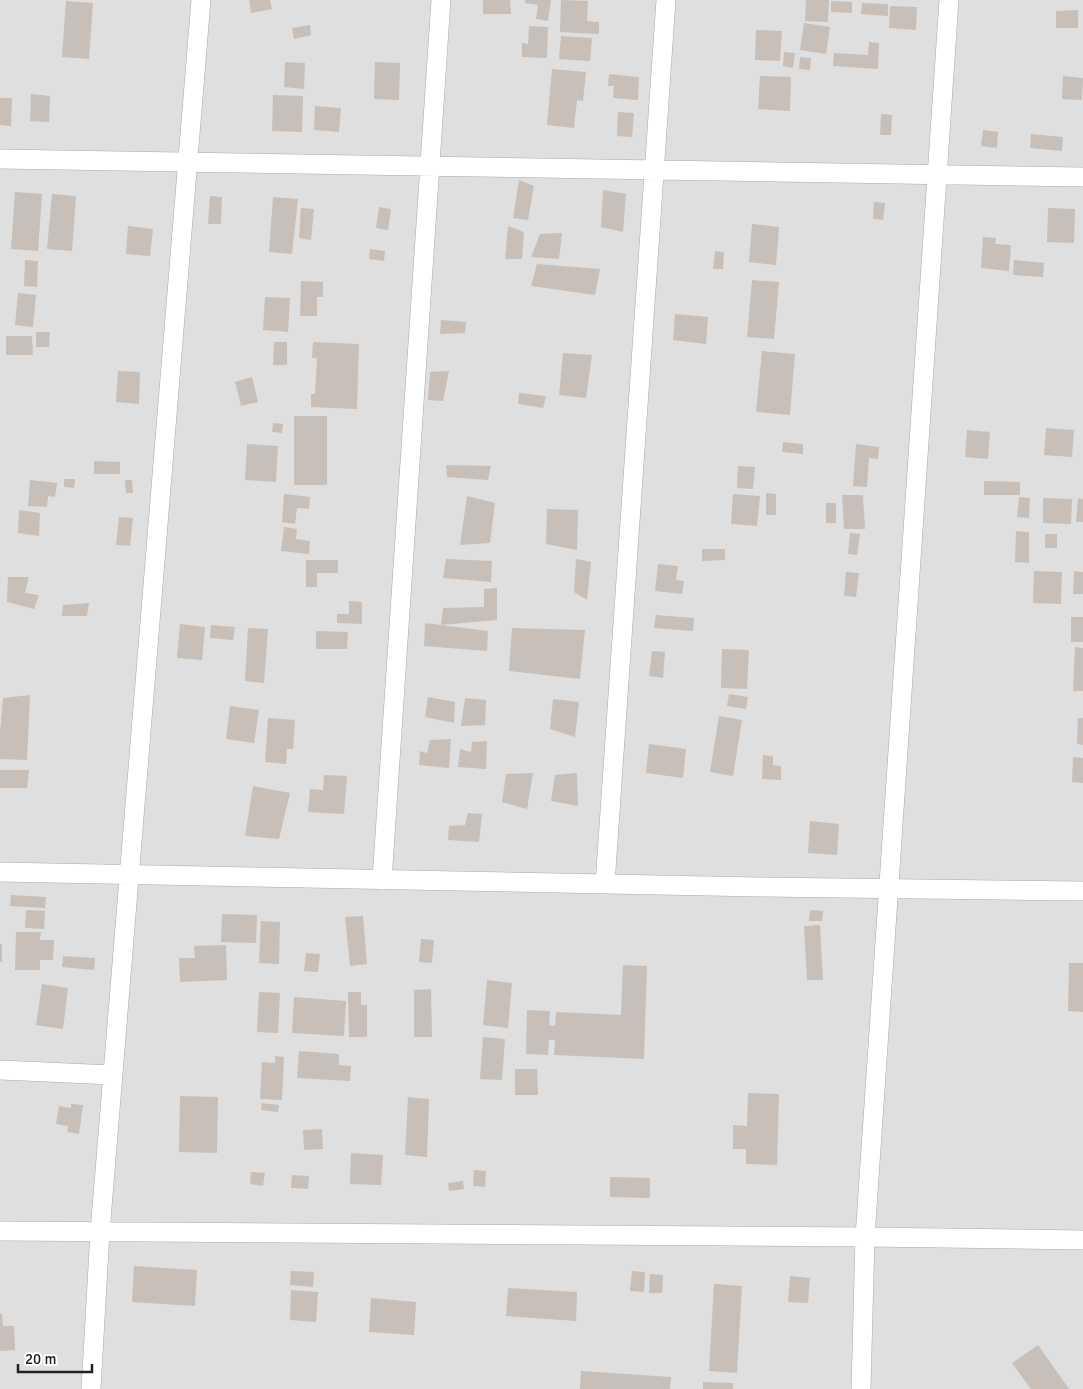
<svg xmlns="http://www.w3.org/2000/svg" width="1083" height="1389" viewBox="0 0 1083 1389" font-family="Signika,sans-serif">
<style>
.residential{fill:#e0dfdf}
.building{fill:#c7bfb8}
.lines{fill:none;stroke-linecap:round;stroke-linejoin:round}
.minor-casing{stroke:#a9a9a9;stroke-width:20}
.minor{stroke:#fff;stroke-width:19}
</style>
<rect width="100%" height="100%" fill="#f2efe9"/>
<path class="residential" d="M0 0H1083V1389H0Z"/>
<path class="building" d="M249 0H270L272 9 251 13Z
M483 0H510L511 14H483Z
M525 0H551L548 21 536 19 538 5 525 3Z
M561 0 588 1 587 21 599 22V34L560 32Z
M806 0H829L828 22 805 21Z
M66 1 93 3 89 59 62 57Z
M831 1 852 2V13L831 12Z
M862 3 888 4V16L861 14Z
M890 6 917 7 916 30 889 28Z
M1078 10V28H1056V11Z
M804 23 830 27 826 54 800 50Z
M310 25 311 35 294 39 292 28Z
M529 26 548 27 547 58 522 57V43L528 44Z
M756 30 782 31 780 61 755 60Z
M561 36 592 38 590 61 559 59Z
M869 42 879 43 878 69 833 66 834 53 868 55Z
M784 52 795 53 793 68 783 66Z
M800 57 811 58 810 70 799 69Z
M285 62 305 63 304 89 284 87Z
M375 62 400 63 399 100 374 99Z
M552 69 586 72 583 101 577 100 574 128 547 125Z
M609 74 639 77 638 100 613 98 614 86H608Z
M760 76 791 77 790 111 758 109Z
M1063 76 1083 78 1082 100 1062 99Z
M31 94 50 96 49 122 30 121Z
M273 95 303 96 302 132 272 131Z
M0 98H12L11 126 0 125Z
M315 106 341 108 339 132 314 130Z
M618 112 634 113 632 137 617 136Z
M881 114 892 115 891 135H880Z
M983 130 998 132 997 148 981 146Z
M1031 134 1063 137 1062 151 1030 148Z
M519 180 534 186 528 220 513 218Z
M603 190 626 194 623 232 601 227Z
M15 192 42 194 38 251 11 249Z
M52 194 76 196 72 251 47 249Z
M210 196 222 197 221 224H208Z
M273 197 298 199 292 254 269 252Z
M874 202 885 203 883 220 873 219Z
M379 207 391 209 388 230 376 228Z
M301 208 314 209 311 240 299 238Z
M1048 208 1075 209 1074 243 1047 242Z
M752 224 779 227 776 265 749 262Z
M128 226 153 229 150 256 126 254Z
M508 226 524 232 522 259H505Z
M562 233 559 259 531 257 540 234Z
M983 237 996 238 995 244 1011 245 1009 271 981 268Z
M370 249 385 251 384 261 369 259Z
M715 251 724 252 723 269H713Z
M25 260 38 261 37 287 24 286Z
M1014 260 1044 263 1043 277 1013 275Z
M537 264 600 269 595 295 531 286Z
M752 280 779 282 774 339 747 337Z
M301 281 323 282V297H317V316H300Z
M18 293 36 295 33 327 15 325Z
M265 297 290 298 288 332 263 330Z
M675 314 708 317 706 344 673 340Z
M441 320 466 322 465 333 440 334Z
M36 332H50L49 347H36Z
M6 336H32L33 355H6Z
M274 342H287V365H273Z
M313 342 359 344 357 409 311 407V394H315L317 358H312Z
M762 351 795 354 790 415 756 412Z
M563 353 592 355 586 398 559 395Z
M118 371 140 372 139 404 116 402Z
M449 371 443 401 428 400 430 372Z
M252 377 258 402 241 406 235 382Z
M519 393 546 396 543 408 518 404Z
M294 416H327V485H294Z
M273 423 283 424 282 433 272 432Z
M1046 428 1074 430 1072 457 1044 455Z
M967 430 990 432 988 459 965 457Z
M783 442 803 444V454L782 452Z
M247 444 278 446 276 482 245 480Z
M856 444 879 447 878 459 869 458 867 487 853 486Z
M94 461 120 462V474H94Z
M446 465 491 466 488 480 447 477Z
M738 466 755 467 753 489 737 488Z
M64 479H75L74 488 64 487Z
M30 480 57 483 55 497 48 496 47 507 28 506Z
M125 480H132L133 493H126Z
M984 481 1020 482V495H984Z
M766 493 776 494V515H766Z
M284 494 310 497 309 509 297 508 295 524 282 522Z
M733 494 760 496 757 526 731 524Z
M842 495H863L865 529H844Z
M467 496 495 503 490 543 460 545Z
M1019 497 1030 498 1029 518 1017 517Z
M1043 498 1072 499 1071 524 1043 523Z
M1078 498 1083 499V522H1076Z
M826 503H836V523H826Z
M547 509 578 510 577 550 546 544Z
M19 510 40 513 39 536 18 533Z
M119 517 133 518 130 546 116 545Z
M284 527 297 529 296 539 310 541 309 554 281 551Z
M1016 531 1029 532V563L1015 562Z
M850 533 860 534 857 555 848 554Z
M1045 534H1057V548H1045Z
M702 549H725V560L702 561Z
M446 559 492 561 491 582 443 578Z
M576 559 591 562 587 600 574 592Z
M306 560H338V573H317V587H306Z
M658 564 678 566 676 580 684 581 682 594 655 591Z
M1034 571 1062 572 1061 604 1033 603Z
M1074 571 1083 572V594H1073Z
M846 572 859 573 856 597 844 596Z
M8 577H29L25 593 39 595 34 609 7 602Z
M497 588V620L441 625 443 608 484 607V589Z
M349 601 362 602V624L337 623V614H349Z
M89 603 87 616H62L63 605Z
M656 615 694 618 693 631 654 628Z
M1071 617H1083V642H1071Z
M425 623 488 631 487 651 424 646Z
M180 624 205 627 202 660 177 658Z
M211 625 235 627 233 640 210 638Z
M248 628 268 629 264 683 245 681Z
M512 628 585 630 580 679 509 671Z
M316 631 348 632 347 649H316Z
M1075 647 1083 648V691H1073Z
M722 649 749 650 747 689 721 688Z
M652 651 665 652 663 678 649 676Z
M729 694 748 697 746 709 727 706Z
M30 695 27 760 0 759V732L3 698Z
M428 697 455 702 454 723 425 717Z
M465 698 486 700 485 725 461 726Z
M553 699 579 702 575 737 550 729Z
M230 706 259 710 254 743 226 739Z
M719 716 742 720 733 776 710 772Z
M268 718 295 720 293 749H287L286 764 265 762Z
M1078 718H1083V745L1077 744Z
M451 739 449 768 419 765 420 751 427 753 430 740Z
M487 741 486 769 458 767 460 749 471 752 472 742Z
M649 744 686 749 683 778 646 773Z
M763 755 773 756V765L781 766V780L762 779Z
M1073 757 1083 758V783L1072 782Z
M0 770H29L27 788H0Z
M533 773 527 809 502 802 506 774Z
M577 773 578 806 551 801 555 775Z
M324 775 347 776 344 814 308 812 310 789 323 790Z
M253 786 290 793 279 839 245 836Z
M468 813 482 814 479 842 448 840 449 826 465 825Z
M810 821 839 824 837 855 808 853Z
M11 895 46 897 45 908 10 906Z
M26 910 45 911 44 929 25 928Z
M810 910 823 911 822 921H809Z
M222 914 257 915 256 943 221 942Z
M363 916 367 964 350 966 345 917Z
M261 921 280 922 279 964 259 963Z
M820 925 823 980H807L804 926Z
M16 932H41L40 940H54L53 960H40V970H15Z
M421 939 434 940 432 963 419 962Z
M0 944H2V962H0Z
M226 945 227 980 180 982 179 958H195L194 946Z
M306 953 320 954 318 972 304 971Z
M63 956 95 958 94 970 62 967Z
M1069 963H1083V1012L1068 1011Z
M623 965 647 966 644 1059 554 1055 555 1040H549L548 1055 526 1054 527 1010 550 1011 549 1025 555 1026 556 1012 621 1015Z
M487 980 512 983 508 1028 483 1025Z
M42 984 68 988 63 1029 36 1025Z
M431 989 432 1037H414V990Z
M259 992 280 993 278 1033 257 1032Z
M348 992H361V1005H367V1037H349Z
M294 997 346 1001 344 1036 292 1033Z
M483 1037 505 1039 502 1080 480 1079Z
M299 1051 339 1054V1065L351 1066 350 1081 297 1078Z
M275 1056 284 1057 282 1100 260 1099 262 1062 275 1063Z
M515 1069H537L538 1095H515Z
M748 1093 779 1094 777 1165 746 1164V1149H733V1125L747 1126Z
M180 1096 218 1097 217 1153 179 1152Z
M408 1097 429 1099 427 1157 405 1155Z
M262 1103 279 1105 278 1112 261 1110Z
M71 1104 83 1105 79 1134 67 1132 68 1126 56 1124 59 1106 71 1108Z
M322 1129 323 1149 304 1150 303 1130Z
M351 1153 383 1155 381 1185 350 1184Z
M474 1170 486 1171 485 1187 473 1186Z
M251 1172 265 1173 263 1186 250 1184Z
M292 1175 309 1176 308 1189 291 1188Z
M610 1177 650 1178V1198L610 1197Z
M463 1181 464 1189 449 1191 448 1183Z
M134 1266 197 1270 195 1306 132 1302Z
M291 1271 314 1272 313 1287 290 1285Z
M632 1271 645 1272 644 1292 630 1291Z
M650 1274 663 1275 662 1293H649Z
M790 1276 810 1278 808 1303 788 1302Z
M714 1284 742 1286 737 1373 709 1371Z
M508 1288 577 1292 576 1321 506 1316Z
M291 1290 318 1292 316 1322 290 1320Z
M371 1298 416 1302 414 1335 369 1332Z
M0 1314H2L3 1326H14L15 1350 0 1351Z
M1038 1345 1069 1389H1031L1012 1363Z
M581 1371 671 1377 670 1389H580Z
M703 1382 733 1383V1389H703Z"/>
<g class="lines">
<g class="minor-casing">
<path id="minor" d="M0 159 1083 177
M0 872 759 887 1083 891
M382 880 441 0
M605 884 666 0
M0 1070 113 1075
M0 1231 865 1237 1083 1240
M91 1389 100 1232 201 0
M861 1389 865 1237 949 0"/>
</g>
<use href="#minor" class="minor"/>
</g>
<path d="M18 1364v8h74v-8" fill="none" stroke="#222222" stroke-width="2.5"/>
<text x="25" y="1364" font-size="15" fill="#222222" stroke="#ffffff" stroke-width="4" paint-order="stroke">20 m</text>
</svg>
